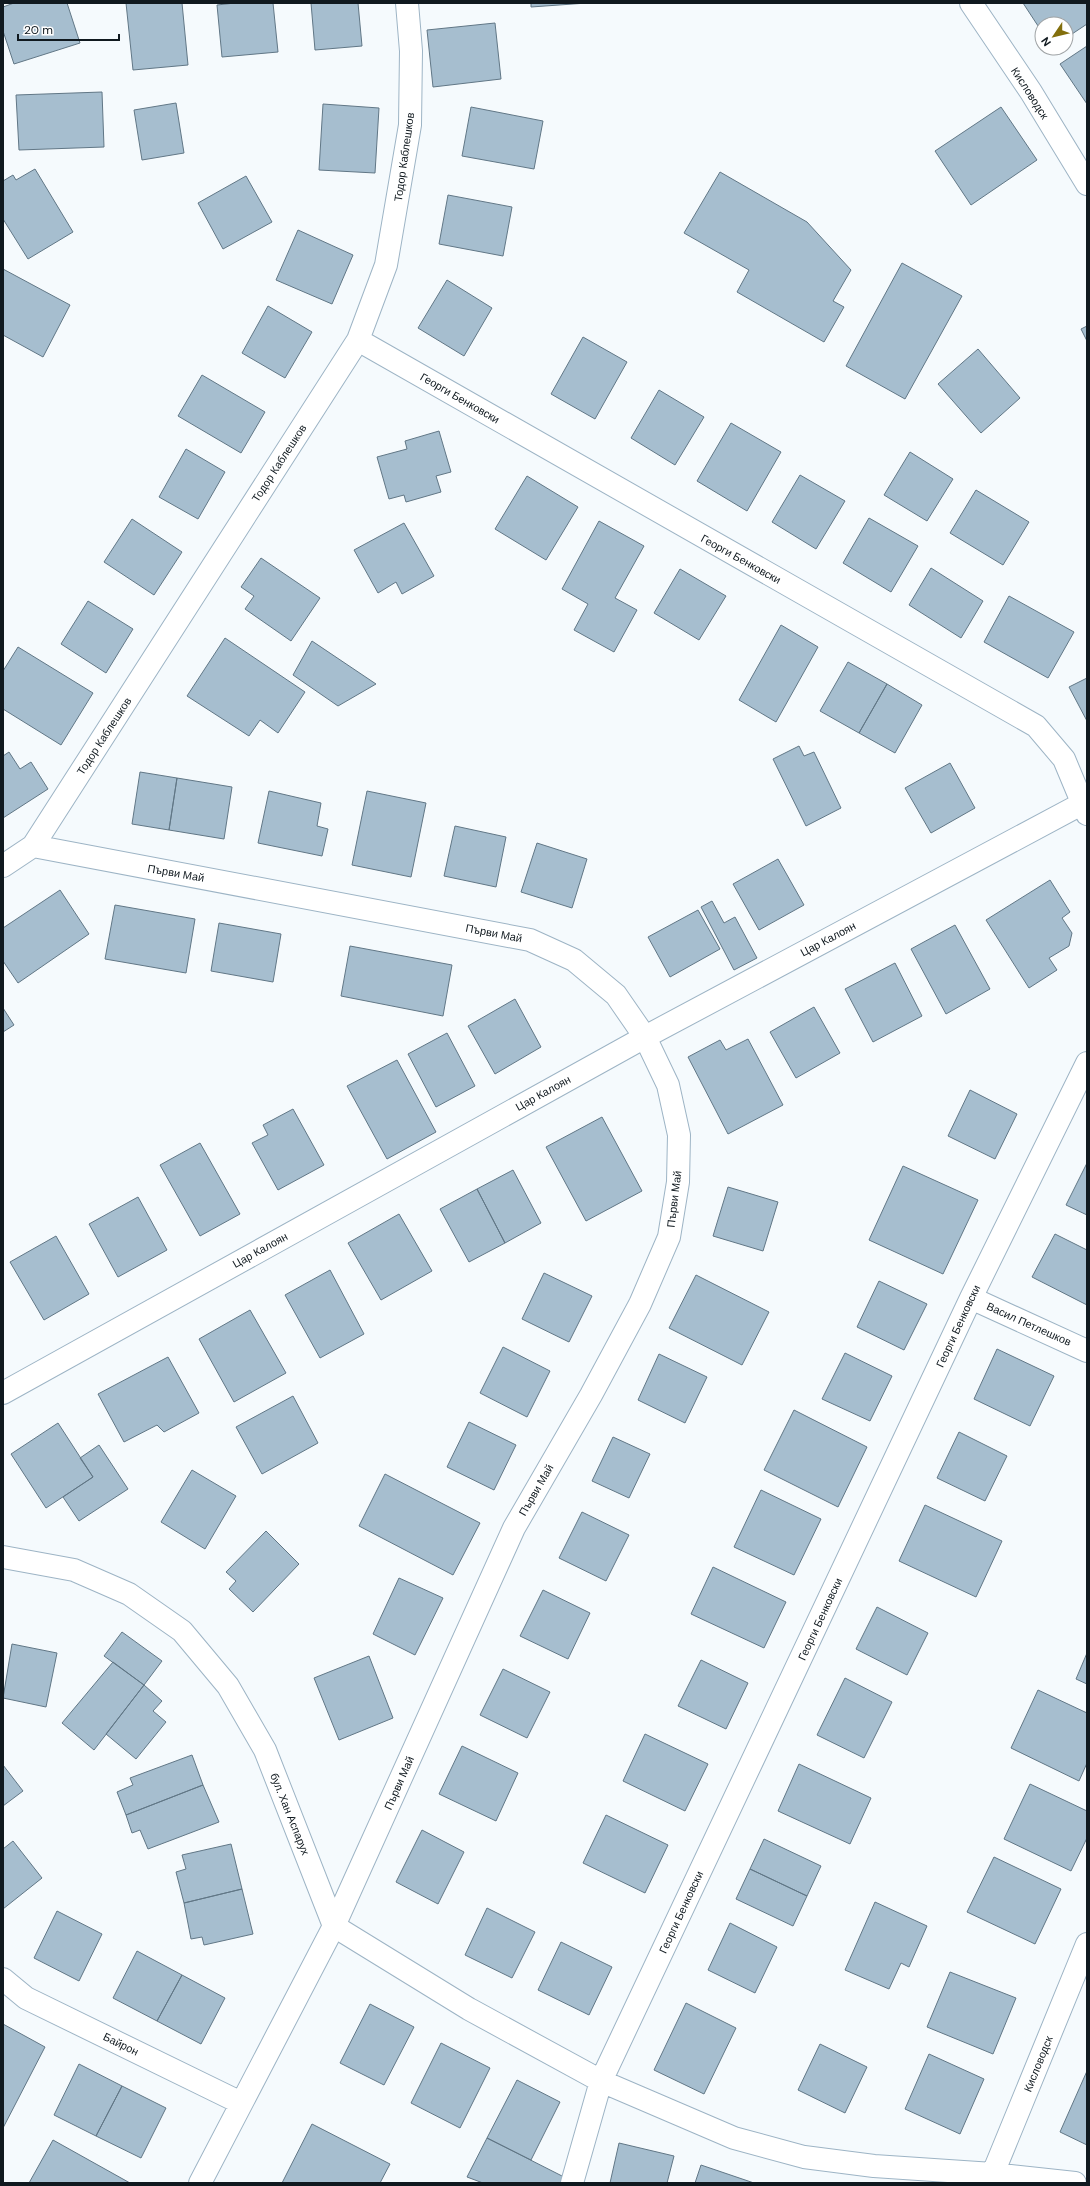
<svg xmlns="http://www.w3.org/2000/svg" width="1090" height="2186" viewBox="0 0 1090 2186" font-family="'DM Sans',sans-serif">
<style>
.building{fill:#a6becf;stroke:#617786}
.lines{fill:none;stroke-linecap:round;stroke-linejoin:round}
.street-casing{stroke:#9db4c5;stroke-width:24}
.street{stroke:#fff;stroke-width:22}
.labels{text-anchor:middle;stroke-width:3;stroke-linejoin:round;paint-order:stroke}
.street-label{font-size:11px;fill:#10191f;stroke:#fff}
</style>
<rect width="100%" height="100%" fill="#f5fafd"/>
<path class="building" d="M14 3H67L80 43 14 64 3 31V7Z
M126 3H182L188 65 133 70Z
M235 3H273L278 52 222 57 217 5Z
M311 3H358L362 46 315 50Z
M531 3H587L531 7Z
M1023 3H1087V24L1066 38V24H1042V32Z
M495 23 501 79 433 87 427 30Z
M1087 46V104L1060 64Z
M102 92 104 147 19 150 16 95Z
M176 103 184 153 142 160 134 110Z
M323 104 379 108 375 173 319 170Z
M471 107 543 121 534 169 462 156Z
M1001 107 1037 160 971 205 935 151Z
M35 169 73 232 28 259 3 219V181L13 175 16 180Z
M720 172 807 222 851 270 833 301 844 307 824 342 737 292 749 270 684 233Z
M246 176 272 222 223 249 198 203Z
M448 195 512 207 503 256 439 244Z
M298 230 353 255 332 304 276 280Z
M902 263 962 296 905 399 846 366Z
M3 269 70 305 43 357 3 335Z
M447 280 492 308 464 356 418 328Z
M268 306 312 332 285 378 242 353Z
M1087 326V341L1081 329Z
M583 337 627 362 595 419 551 394Z
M978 349 1020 398 981 433 938 384Z
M202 375 265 412 241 453 178 416Z
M659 390 704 417 675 465 631 438Z
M731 423 781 452 747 511 697 481Z
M439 431 451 472 436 476 441 492 406 502 404 495 389 499 377 457 407 449 405 441Z
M186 449 225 472 198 519 159 497Z
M910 452 953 479 927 521 884 495Z
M800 475 845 501 816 549 772 522Z
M527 476 578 507 546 560 495 529Z
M976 490 1029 522 1003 565 950 533Z
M869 518 918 546 891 592 843 563Z
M132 519 182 552 154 595 104 562Z
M599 521 644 546 615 598 637 610 614 652 574 630 588 604 562 589Z
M404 523 434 576 402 594 396 582 378 593 354 550Z
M261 558 320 598 291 641 245 609 254 596 241 587Z
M931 568 983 601 961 638 909 605Z
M680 569 726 596 699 640 654 613Z
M1009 596 1074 632 1048 678 984 642Z
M88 601 133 629 106 673 61 644Z
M781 625 818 647 776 722 739 700Z
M225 638 305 692 278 733 260 720 249 736 187 696Z
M312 641 376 684 338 706 293 675Z
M18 647 93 693 61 745 3 709V671Z
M848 662 887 684 859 733 820 711Z
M1087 678V721L1069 687Z
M887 684 922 705 895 753 859 733Z
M799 746 804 756 814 752 841 808 806 826 773 759Z
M9 752 20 769 31 762 48 789 3 818V756Z
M950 763 975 808 931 833 905 788Z
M140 772 177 778 169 830 132 824Z
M177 778 232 787 224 839 169 830Z
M269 791 321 803 317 826 328 829 322 856 258 843Z
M367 791 426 803 411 877 352 865Z
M455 826 506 837 496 887 444 876Z
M537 843 587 859 572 908 521 892Z
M778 859 804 905 759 930 733 884Z
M1050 880 1070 912 1062 918 1072 933 1069 946 1049 958 1057 970 1029 988 986 920Z
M60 890 89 934 18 983 3 961V928Z
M712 901 724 923 735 917 757 958 734 970 701 907Z
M115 905 195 919 186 973 105 959Z
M698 910 720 949 670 977 648 937Z
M219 923 281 934 273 982 211 971Z
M955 925 990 989 946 1014 911 949Z
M350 946 452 965 443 1016 341 996Z
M895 963 922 1016 873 1042 845 989Z
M515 999 541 1047 495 1074 468 1026Z
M814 1007 840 1053 796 1078 770 1032Z
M3 1008 14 1025 3 1032Z
M447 1033 475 1086 436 1107 408 1054Z
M748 1039 783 1105 728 1134 688 1057 720 1040 726 1050Z
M397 1060 436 1132 387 1159 347 1086Z
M970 1090 1017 1114 995 1159 948 1136Z
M293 1109 324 1165 278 1190 252 1143 268 1135 263 1125Z
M602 1117 642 1191 586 1221 546 1147Z
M200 1143 240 1214 200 1236 160 1165Z
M1087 1163V1215L1066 1205Z
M903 1166 978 1200 943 1274 869 1240Z
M513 1170 541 1223 505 1243 477 1189Z
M728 1187 778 1202 763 1251 713 1236Z
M477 1189 505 1243 469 1262 440 1209Z
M138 1197 167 1250 118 1277 89 1224Z
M399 1214 432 1271 381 1300 348 1243Z
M1055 1234 1087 1250V1305L1032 1277Z
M56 1236 89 1294 44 1320 10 1262Z
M330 1270 364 1334 320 1358 285 1295Z
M544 1273 592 1296 569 1342 522 1319Z
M696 1275 769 1312 742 1365 669 1328Z
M879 1281 927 1304 904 1350 857 1327Z
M250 1310 286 1373 234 1402 199 1339Z
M503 1347 550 1371 527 1417 480 1393Z
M997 1349 1054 1376 1030 1426 974 1399Z
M845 1353 892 1376 870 1421 822 1399Z
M659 1354 707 1377 685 1423 638 1400Z
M168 1357 199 1413 164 1432 157 1425 124 1442 98 1394Z
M293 1396 318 1443 262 1474 236 1427Z
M794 1410 867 1447 838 1507 764 1470Z
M469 1422 516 1445 494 1490 447 1467Z
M58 1423 93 1477 46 1508 11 1454Z
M959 1432 1007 1456 985 1501 937 1478Z
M613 1437 650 1454 629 1498 592 1481Z
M99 1445 128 1489 79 1521 63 1497 93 1477 80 1458Z
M192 1470 236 1496 205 1549 161 1522Z
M385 1474 480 1523 453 1575 359 1526Z
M761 1490 821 1519 794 1575 734 1547Z
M925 1505 1002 1541 976 1597 899 1561Z
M582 1512 629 1535 606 1581 559 1558Z
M266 1531 299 1564 253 1612 229 1589 236 1581 226 1572Z
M713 1567 786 1602 764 1648 691 1614Z
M399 1578 443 1598 415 1655 373 1634Z
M543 1590 590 1613 568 1659 520 1636Z
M877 1607 928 1633 907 1675 856 1649Z
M122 1632 162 1661 144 1685 104 1656Z
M12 1644 57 1653 46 1707 3 1698Z
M1087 1653V1684L1076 1679Z
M369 1656 393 1718 339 1740 314 1678Z
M701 1660 748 1683 726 1729 678 1706Z
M113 1662 144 1685 94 1750 62 1723Z
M503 1669 550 1692 527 1738 480 1715Z
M845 1678 892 1702 864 1758 817 1735Z
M144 1685 162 1701 153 1711 166 1722 136 1759 106 1734Z
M1038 1690 1087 1713V1763L1079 1781 1011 1748Z
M645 1734 708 1764 685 1811 623 1781Z
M462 1746 518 1773 496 1821 439 1794Z
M192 1755 203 1785 126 1815 117 1792 133 1785 130 1778Z
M799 1764 871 1798 850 1844 778 1811Z
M3 1765 23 1791 3 1806Z
M1030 1784 1087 1811V1838L1071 1871 1004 1839Z
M203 1785 219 1822 148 1849 140 1830 132 1833 126 1815Z
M606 1815 668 1845 645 1893 583 1863Z
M422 1830 464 1852 438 1904 396 1882Z
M764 1839 821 1866 807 1896 750 1869Z
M13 1841 42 1878 3 1909V1849Z
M231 1844 242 1889 184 1903 176 1872 186 1869 182 1855Z
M994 1857 1061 1889 1035 1944 967 1912Z
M750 1869 807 1896 793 1926 736 1899Z
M242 1889 253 1934 204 1945 202 1937 191 1939 184 1903Z
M875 1902 927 1926 909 1967 901 1963 889 1989 845 1970Z
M487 1908 535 1932 512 1978 465 1955Z
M57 1911 102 1934 79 1981 34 1958Z
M730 1923 777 1947 755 1993 708 1970Z
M561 1942 612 1967 589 2015 538 1990Z
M137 1951 182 1975 157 2021 113 1998Z
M950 1972 1016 1998 993 2054 927 2027Z
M182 1975 225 1998 201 2044 157 2021Z
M686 2003 736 2028 704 2094 654 2070Z
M370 2004 414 2027 384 2085 340 2063Z
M3 2024 45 2047 3 2128Z
M441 2043 490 2068 460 2128 411 2103Z
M820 2044 867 2067 845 2113 798 2090Z
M929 2054 984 2079 960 2134 905 2109Z
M79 2064 122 2086 96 2136 54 2115Z
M1087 2071V2145L1060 2132Z
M517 2080 560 2102 531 2160 487 2138Z
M122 2086 166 2108 141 2158 96 2136Z
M312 2124 390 2164 380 2183H282Z
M487 2138 564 2177 562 2183H483L467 2177Z
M53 2140 130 2183H29Z
M619 2143 674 2156 667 2183H610Z
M701 2165 754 2183H695Z"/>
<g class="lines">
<g class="street-casing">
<path id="street" d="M971 3 1031 92 1087 184
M358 340 1036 726 1064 759 1087 814
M33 846 530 940 574 960 616 995 645 1037 668 1085 679 1135 678 1182 669 1237 640 1304 591 1395 514 1528 334 1926 469 2009 601 2081 734 2138 804 2157 874 2166 993 2174 1075 2183
M3 866 33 846 358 340 386 265 410 125 411 51 407 3
M971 1298 1087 1351
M3 1393 645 1037 1087 801
M3 1557 74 1570 129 1594 182 1631 228 1686 265 1750 334 1926 200 2183
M3 1979 26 1998 241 2103
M572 2183 601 2081 971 1298 1087 1063
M989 2183 1087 1944"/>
</g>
<use href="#street" class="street"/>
</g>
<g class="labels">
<g class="street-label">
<text transform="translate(1030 93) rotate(57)" y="4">Кисловодск</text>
<text transform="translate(404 157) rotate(-82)" y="4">Тодор Каблешков</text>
<text transform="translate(460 398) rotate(30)" y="4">Георги Бенковски</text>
<text transform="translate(279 463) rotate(-57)" y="4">Тодор Каблешков</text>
<text transform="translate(741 559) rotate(29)" y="4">Георги Бенковски</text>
<text transform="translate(104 736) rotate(-57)" y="4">Тодор Каблешков</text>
<text transform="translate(176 873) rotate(10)" y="4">Първи Май</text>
<text transform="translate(494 933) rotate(11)" y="4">Първи Май</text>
<text transform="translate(828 939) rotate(-28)" y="4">Цар Калоян</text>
<text transform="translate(543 1093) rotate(-29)" y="4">Цар Калоян</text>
<text transform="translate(674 1199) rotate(-83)" y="4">Първи Май</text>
<text transform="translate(260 1250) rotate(-29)" y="4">Цар Калоян</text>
<text transform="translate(1029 1324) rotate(24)" y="4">Васил Петлешков</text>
<text transform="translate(958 1326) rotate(-65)" y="4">Георги Бенковски</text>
<text transform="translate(536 1490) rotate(-60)" y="4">Първи Май</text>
<text transform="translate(820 1619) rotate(-65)" y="4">Георги Бенковски</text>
<text transform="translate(399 1783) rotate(-66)" y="4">Първи Май</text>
<text transform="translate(290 1814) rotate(68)" y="4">бул. Хан Аспарух</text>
<text transform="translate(681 1912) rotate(-65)" y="4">Георги Бенковски</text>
<text transform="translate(121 2044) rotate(26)" y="4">Байрон</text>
<text transform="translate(1038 2064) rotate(-68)" y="4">Кисловодск</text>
</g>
</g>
<rect width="1090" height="2186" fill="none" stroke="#10191f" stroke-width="8"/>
<g transform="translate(1054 36) rotate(235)"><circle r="19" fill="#ffffff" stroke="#9fa3a5"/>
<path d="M0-3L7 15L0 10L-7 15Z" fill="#836f0d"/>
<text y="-6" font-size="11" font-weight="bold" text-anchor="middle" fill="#10191f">N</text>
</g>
<path d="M18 34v6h101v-6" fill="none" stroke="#10191f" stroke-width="2"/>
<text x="24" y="34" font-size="12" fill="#10191f" stroke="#ffffff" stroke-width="3" paint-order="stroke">20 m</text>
</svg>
